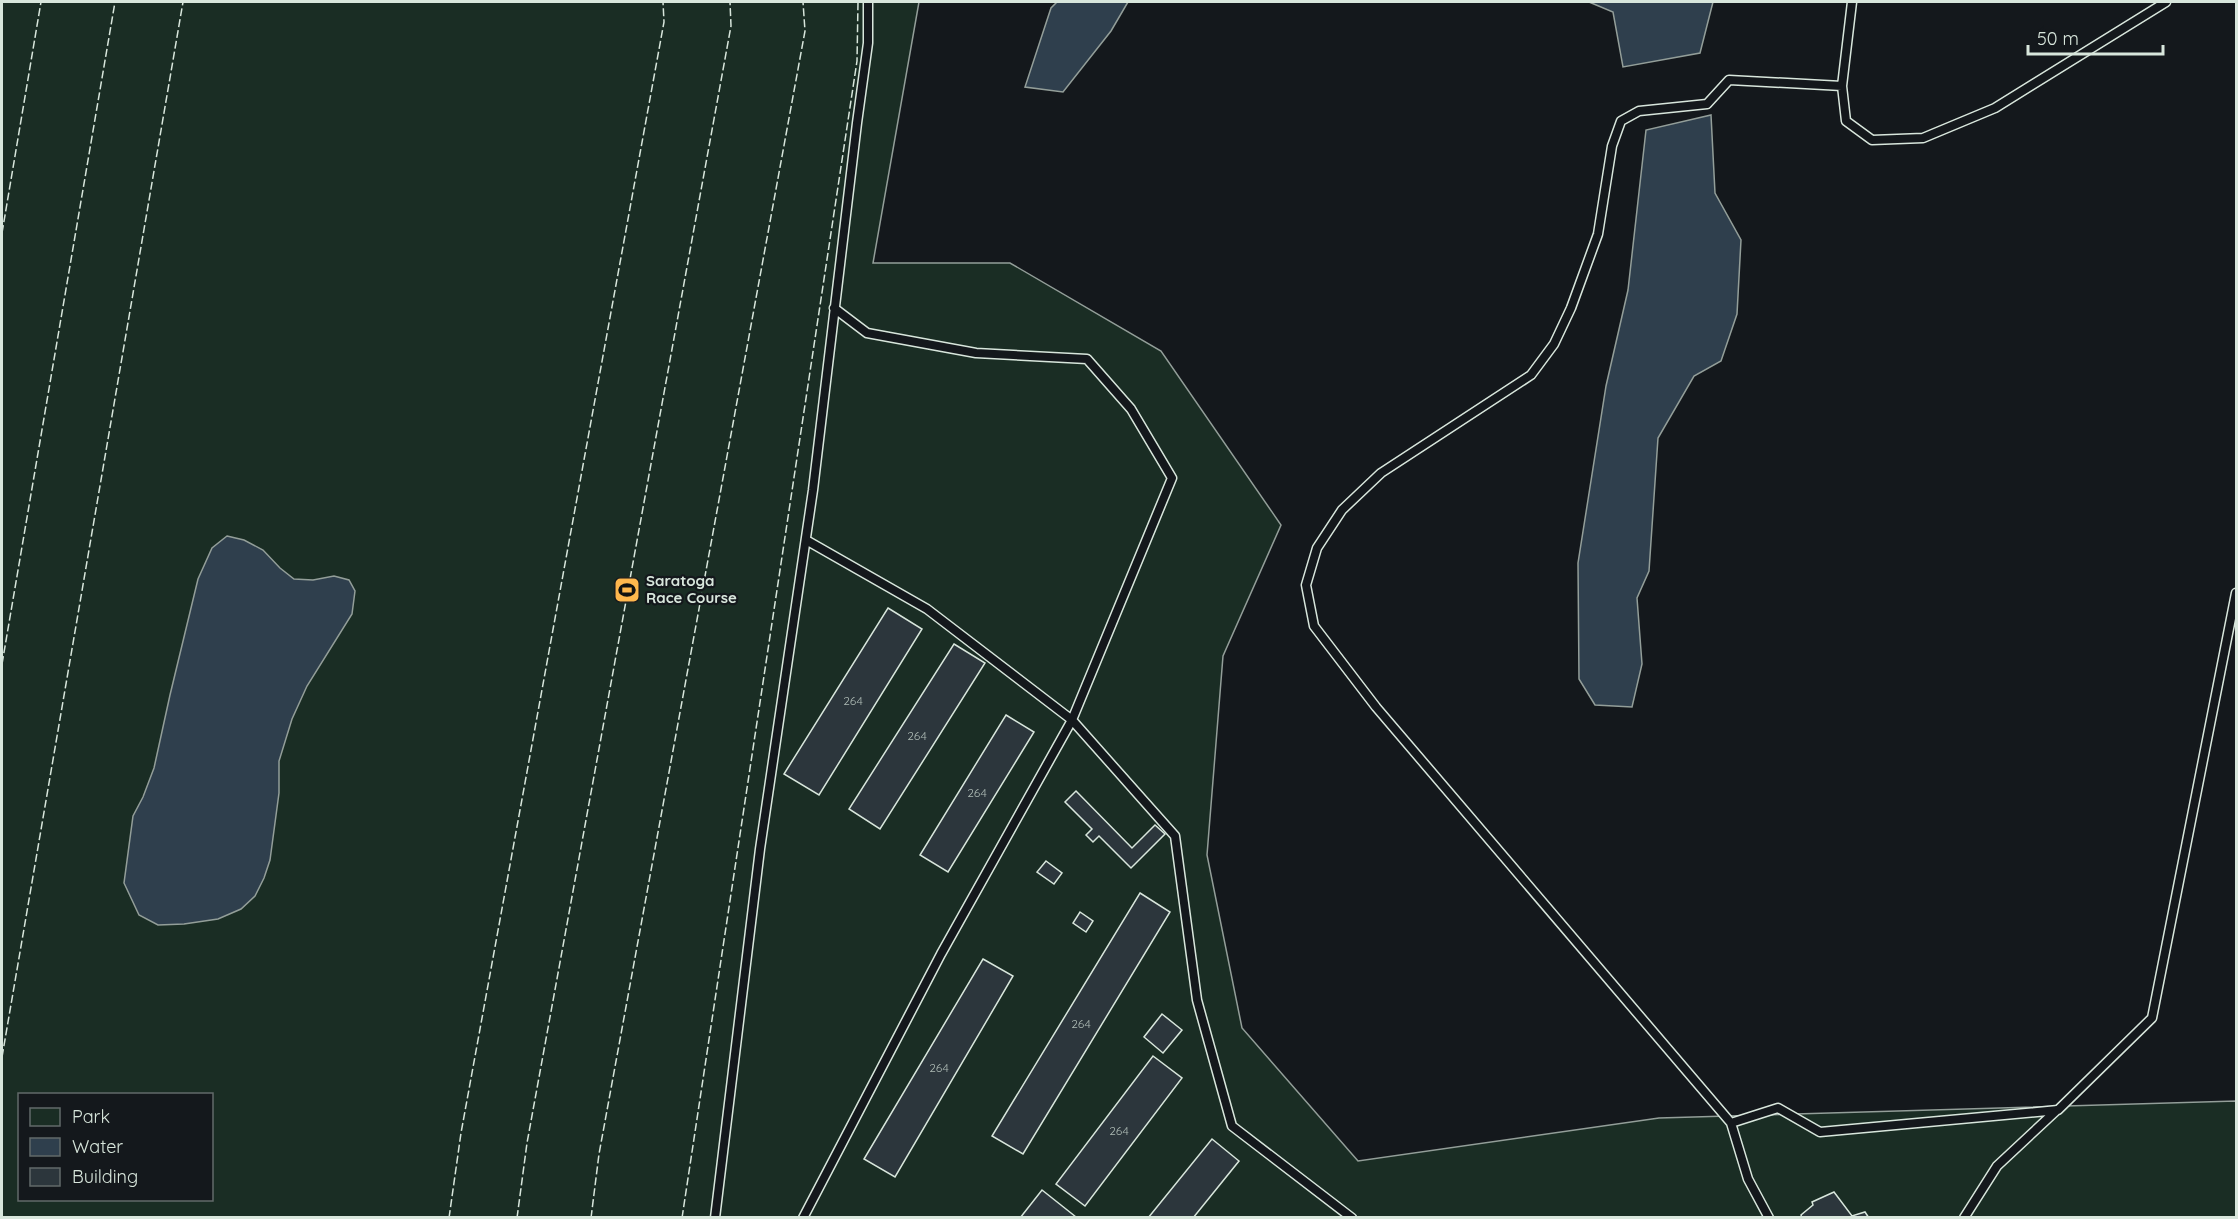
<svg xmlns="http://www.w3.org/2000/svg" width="2238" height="1219" viewBox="0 0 2238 1219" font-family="Quicksand,sans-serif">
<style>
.green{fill:#1a2d24;stroke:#939e99;stroke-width:1.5;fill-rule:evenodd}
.water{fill:#2f3f4d;stroke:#939e99;stroke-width:1.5}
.building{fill:#2c363c;stroke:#d8e6dc;stroke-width:1.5}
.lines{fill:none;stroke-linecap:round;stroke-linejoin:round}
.lane-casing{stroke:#d8e6dc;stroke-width:11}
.lane{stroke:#14181c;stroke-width:8}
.fence{stroke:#d8e6dc;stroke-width:1.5;stroke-dasharray:8 3;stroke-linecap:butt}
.labels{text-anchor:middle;stroke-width:4.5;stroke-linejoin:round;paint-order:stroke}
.number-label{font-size:12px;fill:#adbab4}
.poi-label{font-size:15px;font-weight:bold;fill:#d8e6dc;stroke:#14181c;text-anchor:start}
</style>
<rect width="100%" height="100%" fill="#14181c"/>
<path class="green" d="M2 2H919L873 263H1010L1161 351 1281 525 1223 656 1207 855 1242 1028 1358 1161 1659 1118 2236 1101V1217H2ZM20 1094H212V1200H20Z"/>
<path class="water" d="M1057 2H1128L1111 31 1063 92 1025 87 1051 8Z
M1589 2H1713L1700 53 1623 67 1613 12Z
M1711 115 1715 193 1741 240 1737 314 1721 361 1694 376 1658 438 1649 571 1637 598 1642 664 1632 707 1595 705 1579 679 1578 563 1606 386 1628 290 1646 130Z
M227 536 244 540 263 550 280 568 294 579 313 580 334 576 349 580 355 591 352 614 307 686 292 719 279 761V793L270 860 264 878 255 896 241 909 218 919 184 924 158 925 139 915 124 883 133 816 143 797 154 768 170 695 198 579 212 548Z"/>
<path class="building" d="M888 608 922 629 819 795 784 774Z
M954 644 985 663 880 829 849 809Z
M1006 715 1034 732 948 872 920 855Z
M1076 791 1132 848 1155 825 1165 834 1131 868 1099 836 1093 842 1086 835 1092 829 1065 802Z
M1046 861 1062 873 1054 884 1037 872Z
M1140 893 1170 912 1023 1154 992 1136Z
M1080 912 1093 921 1086 932 1073 923Z
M983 959 1013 976 895 1177 864 1159Z
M1162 1014 1182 1030 1163 1053 1144 1037Z
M1153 1056 1182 1078 1085 1206 1056 1184Z
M1212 1139 1239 1161 1193 1218H1148Z
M1042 1190 1076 1217 1020 1218Z
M1834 1192 1852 1216 1865 1212 1869 1218H1802L1801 1215 1813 1205 1812 1202Z"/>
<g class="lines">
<g class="lane-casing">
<path id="lane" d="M1852 2 1842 86 1846 121 1872 140 1923 138 1995 108 2166 2
M806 540 927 609 1072 720 1175 836 1197 1000 1232 1126 1352 1218
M1731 1123 1778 1108 1820 1132 2058 1110 2152 1018 2236 593
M715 1218 760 849 813 490 857 123 868 43V2
M803 1218 941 954 1072 720 1172 478 1131 409 1087 359 976 353 867 333 834 308
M1769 1218 1748 1179 1731 1123 1376 707 1314 626 1306 585 1317 548 1342 510 1381 473 1531 375 1554 344 1571 308 1598 234 1612 146 1621 121 1639 111 1707 104 1729 80 1842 86
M1964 1218 1997 1166 2057 1110"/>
</g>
<use href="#lane" class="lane"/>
<path class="fence" d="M2 233 41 2
M2 664 115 2
M2 1057 183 2
M449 1218 461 1133 664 22 663 2
M517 1218 527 1143 731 26 730 2
M591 1218 599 1154 805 31 803 2
M682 1218 857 61 858 2"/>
</g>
<defs>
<g id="stadium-square" transform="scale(1.35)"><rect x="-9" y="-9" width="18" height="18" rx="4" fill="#ffb74d" stroke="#14181c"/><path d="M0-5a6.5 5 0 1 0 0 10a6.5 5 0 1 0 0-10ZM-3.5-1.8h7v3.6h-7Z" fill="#111"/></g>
</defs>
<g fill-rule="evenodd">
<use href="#stadium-square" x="627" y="590"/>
</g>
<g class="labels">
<g class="number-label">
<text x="853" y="705">264</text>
<text x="917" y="740">264</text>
<text x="977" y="797">264</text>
<text x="1081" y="1028">264</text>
<text x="939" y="1072">264</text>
<text x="1119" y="1135">264</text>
</g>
<g class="poi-label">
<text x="646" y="586">Saratoga<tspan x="646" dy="17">Race Course</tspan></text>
</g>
</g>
<rect width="2238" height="1219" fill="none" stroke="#d8e6dc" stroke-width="6"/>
<rect x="18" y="1093" width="195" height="108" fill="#14181c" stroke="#626a69" stroke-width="1.5"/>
<rect x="30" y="1108" width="30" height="18" fill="#1a2d24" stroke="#626a69" stroke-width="1.5"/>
<text x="72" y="1123" font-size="18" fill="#d8e6dc">Park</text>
<rect x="30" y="1138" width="30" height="18" fill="#2f3f4d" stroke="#626a69" stroke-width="1.5"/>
<text x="72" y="1153" font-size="18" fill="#d8e6dc">Water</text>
<rect x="30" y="1168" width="30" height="18" fill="#2c363c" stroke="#626a69" stroke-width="1.5"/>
<text x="72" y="1183" font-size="18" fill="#d8e6dc">Building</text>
<path d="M2028 45v9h135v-9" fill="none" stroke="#d8e6dc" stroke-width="3"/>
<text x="2037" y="45" font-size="18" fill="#d8e6dc" stroke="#14181c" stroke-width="4.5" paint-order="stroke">50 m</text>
</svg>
